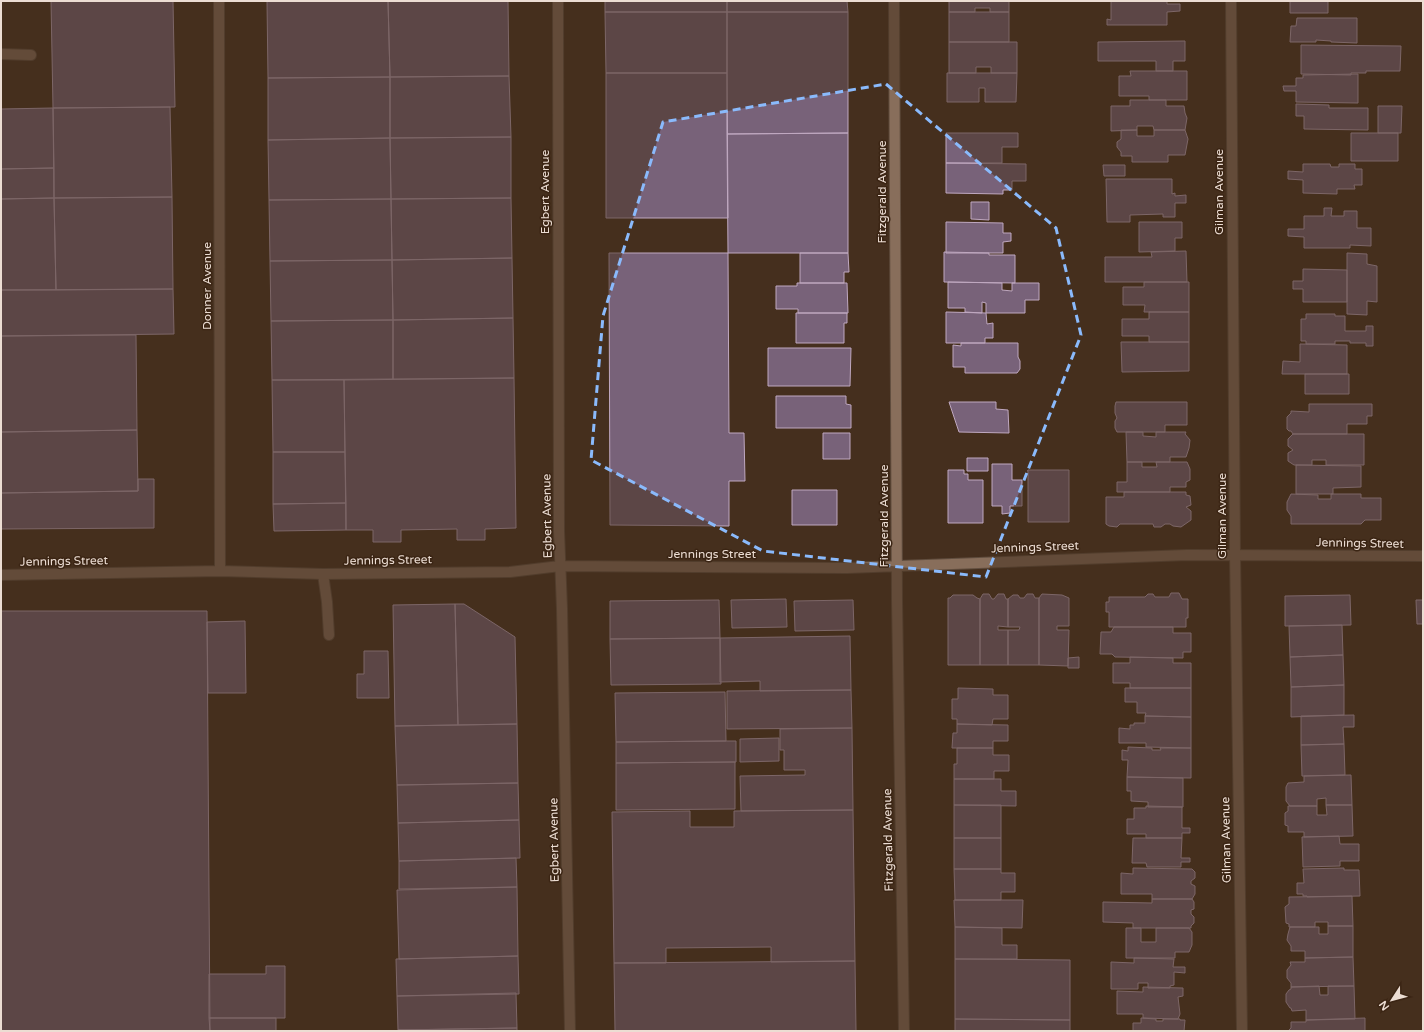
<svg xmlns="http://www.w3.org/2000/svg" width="1424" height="1032" viewBox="0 0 1424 1032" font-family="'Varela Round',sans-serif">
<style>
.building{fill:#786279;stroke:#bfa8c0}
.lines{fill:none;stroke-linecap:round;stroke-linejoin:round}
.service-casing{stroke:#614e3f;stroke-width:12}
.minor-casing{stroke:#614e3f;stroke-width:12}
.tertiary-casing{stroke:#614e3f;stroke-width:12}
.service{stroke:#886e5b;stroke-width:10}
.minor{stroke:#886e5b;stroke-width:10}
.tertiary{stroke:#886e5b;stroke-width:10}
.marked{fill:none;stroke:#8abafc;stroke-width:3;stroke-dasharray:8 5;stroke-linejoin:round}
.labels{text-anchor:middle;stroke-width:3;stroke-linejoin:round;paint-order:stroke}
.street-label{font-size:12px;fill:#ecddd3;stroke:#3b2514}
</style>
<rect width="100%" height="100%" fill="#452f1e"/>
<path class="building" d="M51 1H173L175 107 53 108Z
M267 1H388L390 77 268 78Z
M388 1H508L509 76 390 77Z
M605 1H727V12H605Z
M727 1H847L848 12H727Z
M949 1H1009V12H990V8H975V12H949Z
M1111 1H1167V4H1180V11L1167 12V25H1107V19L1111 20Z
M1290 1H1328V13H1290Z
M605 12H727V73H606Z
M727 12H848V133L727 134Z
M949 12H1009V42H949Z
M1297 18H1357V43L1331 42V41L1316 40V42H1290L1291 26H1296Z
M1185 41V61H1173V71H1156V61H1098V42Z
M949 42H1017V73H991V67H976V73H949Z
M1301 45 1401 46 1400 71H1366V73H1351V75L1301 74Z
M1130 71H1187V100H1149V96H1119V76H1131Z
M606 73H727L728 218H606Z
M947 73H1017L1016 102H985V88H979V102H947Z
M1358 74V103L1296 102V91H1284L1283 86H1296V78H1303V75Z
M509 76 511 137 390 138V77Z
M390 77V138L268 140V78Z
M1130 100H1166V106H1184L1185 113 1187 118 1185 130H1154L1153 126H1137V130L1111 131V106H1130Z
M1296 104 1329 105V108H1368V130L1304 129V116H1296Z
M1378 106H1402L1401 133H1378Z
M170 107 172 197 54 198 53 108Z
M53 108 54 168 1 169V109Z
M1121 130H1137V136H1154V130H1185L1188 139 1185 155H1168V162H1132V156H1121V152L1117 147V142L1121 139Z
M848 133V253H728L727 134Z
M946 133H1018V147H1002V163H946Z
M1351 133H1398V161H1351Z
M511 137V198L391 199 390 138Z
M390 138 391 199 269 200 268 140Z
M946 163 1026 164V181H1012V190H1003V194L946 193Z
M1303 164H1330L1331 167H1339V164H1355V169H1362V185H1354L1355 189H1337V194L1303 193V180L1288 179V171L1303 172Z
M1103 165H1125V176H1104Z
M54 168V198L1 199V169Z
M1106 179H1172V194L1175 193V196L1186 195V203H1175V217H1163V214L1130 215V222H1107Z
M172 197 173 289 56 290 54 198Z
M54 198 56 290H1V199Z
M511 198 512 258 392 260 391 199Z
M391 199 392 260 270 261 269 200Z
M971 202H989V220L971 219Z
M1324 208H1332L1331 216H1344V211H1357V228H1371V246L1350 245V248H1304V237L1288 236V229H1304V216H1324Z
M946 222 1003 223V233H1011V241L1003 242V253H946Z
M1139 222H1182V238H1175V251L1139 252Z
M1186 251 1187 282H1105V257H1152L1151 252Z
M944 252 989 253V255H1015V283L944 282Z
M609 253H728L729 433H744L745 481H729V526L610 525Z
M800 253H848L849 272H844V283H800Z
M1347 253 1367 254V264L1377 266V302L1367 301V315L1347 314Z
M512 258 513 318 393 320 392 260Z
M392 260 393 320 271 321 270 261Z
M1303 269 1347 270V302H1303V289H1293V281H1303Z
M948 282 1002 283V290L1012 291V283H1039V300H1025V313H986V303L982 302V313L965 312V308H948Z
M1144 282H1189V312H1144L1145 305H1123V287H1144Z
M797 283H847L848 313H798V309H776V286H797Z
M173 289 174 334 1 336V290Z
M946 312 986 313 987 324 993 323V338H985V343H946Z
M1149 312H1189V342H1149V336H1122V319H1149Z
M796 313H847V323H844V343H796Z
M1306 314H1335V316H1345V331H1366V326H1373V346H1366V343H1350V341H1335V344H1306V341H1301V319H1306Z
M513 318 514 378 393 379V320Z
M393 320V379L272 380 271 321Z
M136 335 137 430 1 432V336Z
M1121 342H1189V371L1122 372Z
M961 343H1018V357L1020 361V369L1017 373H965V367H953V345L961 346Z
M1300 344 1347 345V374H1282L1283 361 1300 362Z
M768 348H851L850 386H768Z
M1305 374H1349V394H1305Z
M514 378 516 528 485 529V540H457V529L401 530V542H373V530H346L344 380Z
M272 380H344L345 452H273Z
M776 396H846V404L851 405V428H776Z
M949 402H996V409L1008 410 1009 433 959 432Z
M1116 402H1187V425H1165V432H1117L1115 428V421L1117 418 1115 413V406Z
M1309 404H1372V416H1367V424H1347V434H1293L1291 431H1289L1287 429V417L1291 413V411L1309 412Z
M137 430 138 491 1 493V432Z
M1126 432H1143V436L1156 437V432H1186L1185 434 1190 440 1189 448 1186 457H1170V462H1127Z
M823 433H850V459H823Z
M1293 434H1364V465H1326V460H1312V465H1294L1288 461V453L1293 450 1288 446V439Z
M273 452H345L346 503 273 504Z
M967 458H988V471H967Z
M1127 462H1142V467H1157L1156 462H1187L1190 469V480L1186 482V487H1170V492H1117V482H1127Z
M992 464H1012V480H1022V506H1010V513L1002 514V506H992Z
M1296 465 1361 466V487L1333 488V494H1296Z
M948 470H964V474H968V480H983V523H948Z
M1028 470H1069V522H1028Z
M138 479H154V528L1 529V493L138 491Z
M792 490H837V525H792Z
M1124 492H1186V495L1190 496 1191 505 1186 507 1191 511V520L1181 527 1173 526 1170 524H1165L1161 527H1154L1153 524H1120L1117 527 1109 526 1106 524V497H1124Z
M1291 494 1318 495V499H1331V494H1361V498H1381V520H1365L1361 524H1291V516L1287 510V502Z
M346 503V530L274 531 273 504Z
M1171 593H1179L1182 599H1188V618H1186V627H1109V612H1106V602H1109V597H1145L1148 594H1153L1155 597H1169Z
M983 594H989L992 599H994L998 594H1004L1006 599H1008V627L998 626V630H1008V665H980V599Z
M1027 594H1033L1035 598H1039V665H1008V630H1019L1020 627H1008V599L1013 595H1018L1020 598H1024Z
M1042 594 1062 595 1069 598V626H1057V630H1069L1068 666 1039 665V598Z
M953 595H973L977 598 980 599V665H948V598H950Z
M1350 595 1351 625 1285 626V596Z
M786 599 787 627 732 628 731 600Z
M719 600 720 638 610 639V601Z
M853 600 854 630 795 631 794 601Z
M1416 600H1423V624H1417Z
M455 604 458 725 395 726 393 605Z
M455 604H464L515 637 517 724 458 725Z
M1 611H207L210 1031H1Z
M245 621 246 693H208L207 622Z
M1342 625 1343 655 1290 657 1289 626Z
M1114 627H1173V633H1191V652H1183V658L1115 657 1112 654H1100L1101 632H1111Z
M850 636 851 690 760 691V681L720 682V638Z
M720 638 721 684 611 685 610 639Z
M364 651H388L389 698H357V674H364Z
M1343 655 1344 685 1291 687 1290 657Z
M1079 657V668H1068V658Z
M1130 657 1173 658V663H1191V688H1130V683H1113V663H1130Z
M1344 685V715L1291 717V687Z
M958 688 993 689V695H1008V719H993L992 725 957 724V719H952V699H958Z
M1125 688H1191V717L1145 716 1146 713H1137V702H1125Z
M851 690 852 728 727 729V691Z
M725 692 726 741 616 742 615 693Z
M1354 715V727H1343L1344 744 1301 745V716Z
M1145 716 1191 717V748L1146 747V743H1119V728L1130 729V725H1134V723H1145Z
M517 724 518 783 397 785 395 726Z
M957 724 1008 725V741H993V748H952L953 733H957Z
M852 728 853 810 741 811 740 776 805 775V770H784V750H780V729Z
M779 738V761L740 762V739Z
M726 741H736V762L616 763V742Z
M1344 744 1345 775 1302 776 1301 745Z
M1128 747 1152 748V750H1161L1160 748H1191V778L1127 777 1128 760H1122V750L1128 751Z
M957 748H993V755H1009V771H994V779H954V764H957Z
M735 762V809L616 810V763Z
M1351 775 1352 805H1326V798L1317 799V806H1290L1286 801V787L1288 783 1304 782V776Z
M1127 777 1183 778V807H1148V802L1131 801V791H1127Z
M954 779H1001V791H1016V806L954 805Z
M518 783 519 820 398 823 397 785Z
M954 805H1001V838H954Z
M1326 805H1352L1353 836 1304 837V832H1288V826L1285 825V813L1288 811V806H1317V815H1327Z
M1146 806 1182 807V828H1190V833H1182V838H1146V834H1127V819H1134V808H1146Z
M853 810 855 961 771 962V947L666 948V963H614L612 812 690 811V827H734V811Z
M519 820 520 858 399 861 398 823Z
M1339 836 1340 844H1359V861H1340V866L1303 867 1302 837Z
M954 838H1001V869H954Z
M1133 838H1182L1181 858H1190V862H1181V867H1147L1146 863H1132Z
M516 858 517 887 399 889V861Z
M1133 868 1192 869 1195 872V878L1191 881V884L1195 886V894L1192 899H1152V894H1121V873L1133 874Z
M1344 868V870H1359L1360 896 1307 897V896H1303V894H1297V883H1304L1303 869Z
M954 869H1001V873H1015V892H1001V900H955Z
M517 887 518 956 399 959 397 890Z
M1352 896 1353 926H1328V922H1315V927H1289V924L1286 923 1285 907 1289 904V897Z
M1152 899H1192L1194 902V909L1191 910V914L1194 917V923L1191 926V928H1133V923L1103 922V902L1152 903Z
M954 900H1023L1022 928 955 927Z
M1328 926H1353V957L1305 958V951H1291V946L1287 940 1288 934 1290 927H1319V934H1328Z
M955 927 1002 928V945H1017V959H955Z
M1126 928H1141V942H1156V928H1189L1192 932V945L1189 952H1175V958H1126Z
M518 956 519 994 397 996 396 959Z
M1353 957 1354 986 1291 987V983L1287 978V970L1291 965 1290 962H1305V958Z
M1134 958 1174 959 1173 967H1185V973L1174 972V985L1170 986V988H1148V983H1138V989H1111V962L1134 963Z
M955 959 1070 960V1020L955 1019Z
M855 961 856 1031H615L614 963Z
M266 966H285V1018H209V974H266Z
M1319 986 1320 995H1328V986H1354L1355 1019 1306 1020V1010L1292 1011 1291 1008H1290L1286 1002V994L1289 990 1291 989V987Z
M1143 987 1183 988V996L1178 997 1180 1014 1178 1019 1143 1018V1014H1117V991L1143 992Z
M516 993 517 1028 398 1030 397 996Z
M209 1018H276V1031H210Z
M1141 1018 1156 1019V1021H1163V1019H1180V1020H1185L1184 1031H1133V1023H1141Z
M1365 1018V1031H1288L1291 1028V1022H1306V1020Z
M955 1019 1070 1020V1031H955Z
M517 1028V1031L398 1030Z"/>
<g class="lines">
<g class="service-casing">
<path id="service" d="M1 54 31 55
M323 574 327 602 329 635"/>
</g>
<g class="minor-casing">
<path id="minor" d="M219 1 220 571
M558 1 559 531 562 609 570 1031
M894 1 897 600 904 1031
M1 575 220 571 323 574 510 572 560 566 847 568 1187 555 1423 556"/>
</g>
<g class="tertiary-casing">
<path id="tertiary" d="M1231 1 1235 554 1242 1031"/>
</g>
<use href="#service" class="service"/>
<use href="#minor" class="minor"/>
<use href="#tertiary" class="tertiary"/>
</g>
<path d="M0 0H1424V1032H0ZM886 84 1056 228 1081 335 986 577 763 551 591 460 603 316 663 122Z" fill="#452f1e" fill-opacity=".55" fill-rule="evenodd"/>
<path class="marked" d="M886 84 1056 228 1081 335 986 577 763 551 591 460 603 316 663 122Z"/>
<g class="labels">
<g class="street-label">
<text transform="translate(545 192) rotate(-90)" y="4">Egbert Avenue</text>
<text transform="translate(882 192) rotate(-90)" y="4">Fitzgerald Avenue</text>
<text transform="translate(1219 192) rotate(-90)" y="4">Gilman Avenue</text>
<text transform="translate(207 286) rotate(-90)" y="4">Donner Avenue</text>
<text transform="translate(547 516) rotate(-91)" y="4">Egbert Avenue</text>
<text transform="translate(884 516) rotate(-90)" y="4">Fitzgerald Avenue</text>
<text transform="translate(1222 516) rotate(-90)" y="4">Gilman Avenue</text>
<text transform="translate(1360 543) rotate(1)" y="4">Jennings Street</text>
<text transform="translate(1035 547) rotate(-2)" y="4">Jennings Street</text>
<text x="712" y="558">Jennings Street</text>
<text transform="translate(388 560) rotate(-1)" y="4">Jennings Street</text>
<text transform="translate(64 561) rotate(-1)" y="4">Jennings Street</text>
<text transform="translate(554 840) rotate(-91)" y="4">Egbert Avenue</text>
<text transform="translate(888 840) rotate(-91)" y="4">Fitzgerald Avenue</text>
<text transform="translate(1226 840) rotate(-91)" y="4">Gilman Avenue</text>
</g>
</g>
<rect width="1424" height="1032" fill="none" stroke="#ecddd3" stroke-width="4"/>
<g transform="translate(1392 1000) rotate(234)" stroke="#3b2514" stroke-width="3" paint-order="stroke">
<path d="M0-3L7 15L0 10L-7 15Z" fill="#ecddd3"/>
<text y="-6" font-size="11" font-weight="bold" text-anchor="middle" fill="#ecddd3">N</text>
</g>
</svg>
